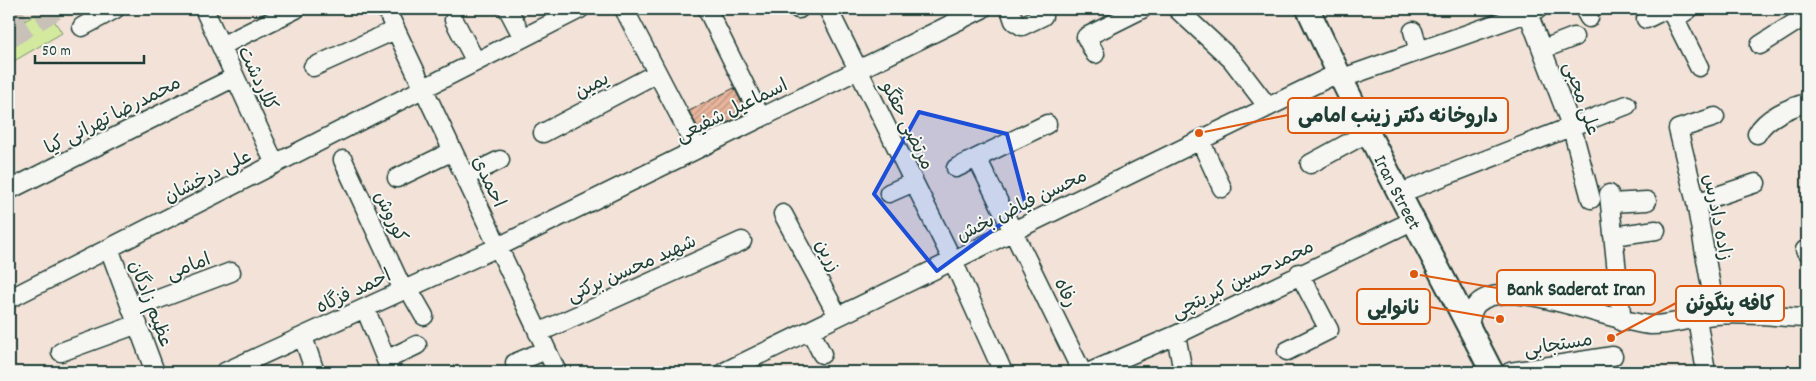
<svg xmlns="http://www.w3.org/2000/svg" width="1816" height="381" viewBox="0 0 1816 381" font-family="Dekko,'Playpen Sans Arabic',sans-serif">
<style>
.green{fill:#d2e99e;stroke:#789369}
.building{fill:url(#building-hatch);stroke:#1f3d34}
.lines{fill:none;stroke-linecap:round;stroke-linejoin:round}
.major-tunnel{stroke:#c8c1b7;stroke-width:22;stroke-dasharray:22 11;stroke-linecap:butt}
.minor-casing{stroke:#1f3d34;stroke-width:21}
.major-casing{stroke:#1f3d34;stroke-width:26}
.minor{stroke:#f6f6f2;stroke-width:18}
.major{stroke:#f6f6f2;stroke-width:22}
.marked{fill:#1d4ed8;fill-opacity:0.2;stroke:#1d4ed8;stroke-width:4;stroke-linejoin:round}
.labels{text-anchor:middle;stroke-width:4;stroke-linejoin:round;paint-order:stroke}
.street-label{font-size:19px;fill:#1f3d34;stroke:#f6f6f2}
.leader{fill:none;stroke:#de580e;stroke-width:2}
.callout-dot{fill:#de580e;stroke:#f6f6f2;stroke-width:2}
.callout{fill:#f6f6f2;stroke:#de580e;stroke-width:2}
.callout-label{font-size:20px;text-anchor:middle;font-weight:bold;fill:#1f3d34}
</style>
<defs>
<pattern id="building-hatch" width="6" height="6" patternUnits="userSpaceOnUse" patternTransform="scale(1.25)"><rect width="6" height="6" fill="#e8b49c"/><path d="M-1 1l2-2M0 6l6-6M5 7l2-2" fill="none" stroke="#bb9480"/></pattern>
</defs>
<rect width="100%" height="100%" fill="#f2e2d8"/>
<filter id="ink" filterUnits="userSpaceOnUse"><feTurbulence type="fractalNoise" baseFrequency=".02" numOctaves="2"/><feDisplacementMap in="SourceGraphic" scale="10" xChannelSelector="R" yChannelSelector="G"/><feConvolveMatrix kernelMatrix="1 2 1 2 8 2 1 2 1" color-interpolation-filters="sRGB"/></filter>
<g filter="url(#ink)">
<path class="green" d="M45 9H47L62 33 9 64V30Z"/>
<path class="building" d="M734 88 747 113 702 135 689 111Z"/>
<g class="lines">
<path class="major-tunnel" d="M9 17 22 9
M9 37 55 9"/>
<g class="minor-casing">
<path id="minor" d="M204 9 275 164
M386 9 557 372
M508 9 523 38
M624 9 697 149
M707 9 761 118
M798 9H799
M828 9 953 261 1003 372
M1010 9 1014 21 1022 26 1043 16
M1177 9 1232 60 1268 107
M1584 9 1589 18
M1670 9 1699 67
M1528 13 1572 128 1591 199
M1676 18 1689 9
M1646 19 1666 9
M454 20 476 62
M82 27 115 9
M1413 31 1419 51
M1760 45 1807 15
M221 46 296 9
M1543 49 1574 37
M1095 54 1086 37 1142 9
M313 67 395 30
M1340 79 1538 9
M1715 117 1678 129 1696 203 1716 315
M543 133 657 73
M1757 134C1765 118 1790 107 1807 103
M1200 140 1222 188
M977 158 1082 372
M343 160 403 290
M1310 164 1367 133
M956 168 1047 124
M465 177 500 160
M397 178 453 151
M9 190 235 77
M889 193 914 182
M1398 194 1627 105
M1609 194 1622 322
M1610 203 1647 201
M1696 203 1756 183
M783 214 838 316
M1613 236 1656 230
M109 248 155 372
M1805 250H1807
M408 288 424 316
M9 299 580 9
M365 308 391 372
M132 309 231 272
M1697 318 1706 372
M1469 325C1471 317 1472 309 1477 304 1507 274 1611 323 1651 325 1673 325 1694 317 1715 315 1745 312 1778 317 1807 318
M810 330 822 354
M538 333 742 241
M1176 335 1183 372
M303 337 315 372
M1287 351 1329 330 1299 273
M61 352 138 324
M386 360 417 345
M515 363 546 350
M225 372 498 247 982 9
M724 372 1338 73
M1090 372 1176 335 1412 221
M1510 372 1613 356"/>
</g>
<g class="major-casing">
<g id="major">
<path id="s1" d="M1308 9C1365 132 1430 251 1492 372"/>
</g>
</g>
<use href="#minor" class="minor"/>
<use href="#major" class="major"/>
</g>
</g>
<path class="marked" d="M919 112 1007 134 1026 206 937 271 874 194Z"/>
<g class="labels">
<g class="street-label">
<text transform="translate(259 78) rotate(65)" y="7">کلاردشت</text>
<text transform="translate(591 84) rotate(-28)" y="7">یمین</text>
<text transform="translate(1583 98) rotate(71)" y="7">علی محبی</text>
<text transform="translate(731 109) rotate(-26)" y="7">اسماعیل شفیعی</text>
<text transform="translate(112 114) rotate(-27)" y="7">محمدرضا تهرانی کیا</text>
<text transform="translate(909 125) rotate(64)" y="7">مرتضی حقگو</text>
<text transform="translate(207 175) rotate(-27)" y="7">علی درخشان</text>
<text transform="translate(490 181) rotate(65)" y="7">احمدی</text>
<text dy="7" stroke="none"><textPath href="#s1" startOffset="204">Iran Street</textPath></text>
<text transform="translate(1021 204) rotate(-26)" y="7">محسن فیاض بخش</text>
<text transform="translate(392 216) rotate(65)" y="7">کوروش</text>
<text transform="translate(1719 217) rotate(79)" y="7">زاده دادرس</text>
<text transform="translate(829 255) rotate(62)" y="7">زرین</text>
<text transform="translate(188 265) rotate(-21)" y="7">امامی</text>
<text transform="translate(631 267) rotate(-24)" y="7">شهید محسن برکتی</text>
<text transform="translate(1242 278) rotate(-26)" y="7">محمدحسین کبریتچی</text>
<text transform="translate(353 290) rotate(-25)" y="7">احمد فزگاه</text>
<text transform="translate(1067 292) rotate(64)" y="7">رفاه</text>
<text transform="translate(152 303) rotate(69)" y="7">عظیم زادگان</text>
<text transform="translate(1558 343) rotate(-9)" y="7">مستجابی</text>
</g>
</g>
<path class="leader" d="M1199 133L1288 115M1414 274L1497 288M1611 338L1676 303M1500 319L1430 307"/>
<g class="callout-dot">
<circle cx="1199" cy="133" r="5"/>
<circle cx="1414" cy="274" r="5"/>
<circle cx="1611" cy="338" r="5"/>
<circle cx="1500" cy="319" r="5"/>
</g>
<g class="callout">
<rect x="1288" y="98" width="220" height="35" rx="5"/>
<rect x="1497" y="270" width="158" height="35" rx="5"/>
<rect x="1676" y="286" width="108" height="35" rx="5"/>
<rect x="1357" y="289" width="73" height="35" rx="5"/>
</g>
<g class="callout-label">
<text x="1398" y="122">داروخانه دکتر زینب امامی</text>
<text x="1576" y="295">Bank Saderat Iran</text>
<text x="1730" y="310">کافه پنگوئن</text>
<text x="1394" y="314">نانوایی</text>
</g>
<rect width="1816" height="381" fill="none" stroke="#f6f6f2" stroke-width="30"/>
<rect x="15" y="15" width="1786" height="351" fill="none" stroke="#1f3d34" stroke-width="2" filter="url(#ink)"/>
<path d="M35 55v8h109v-8" fill="none" stroke="#1f3d34" stroke-width="2.5"/>
<text x="42" y="55" font-size="15" fill="#1f3d34" stroke="#f6f6f2" stroke-width="4" paint-order="stroke">50 m</text>
</svg>
